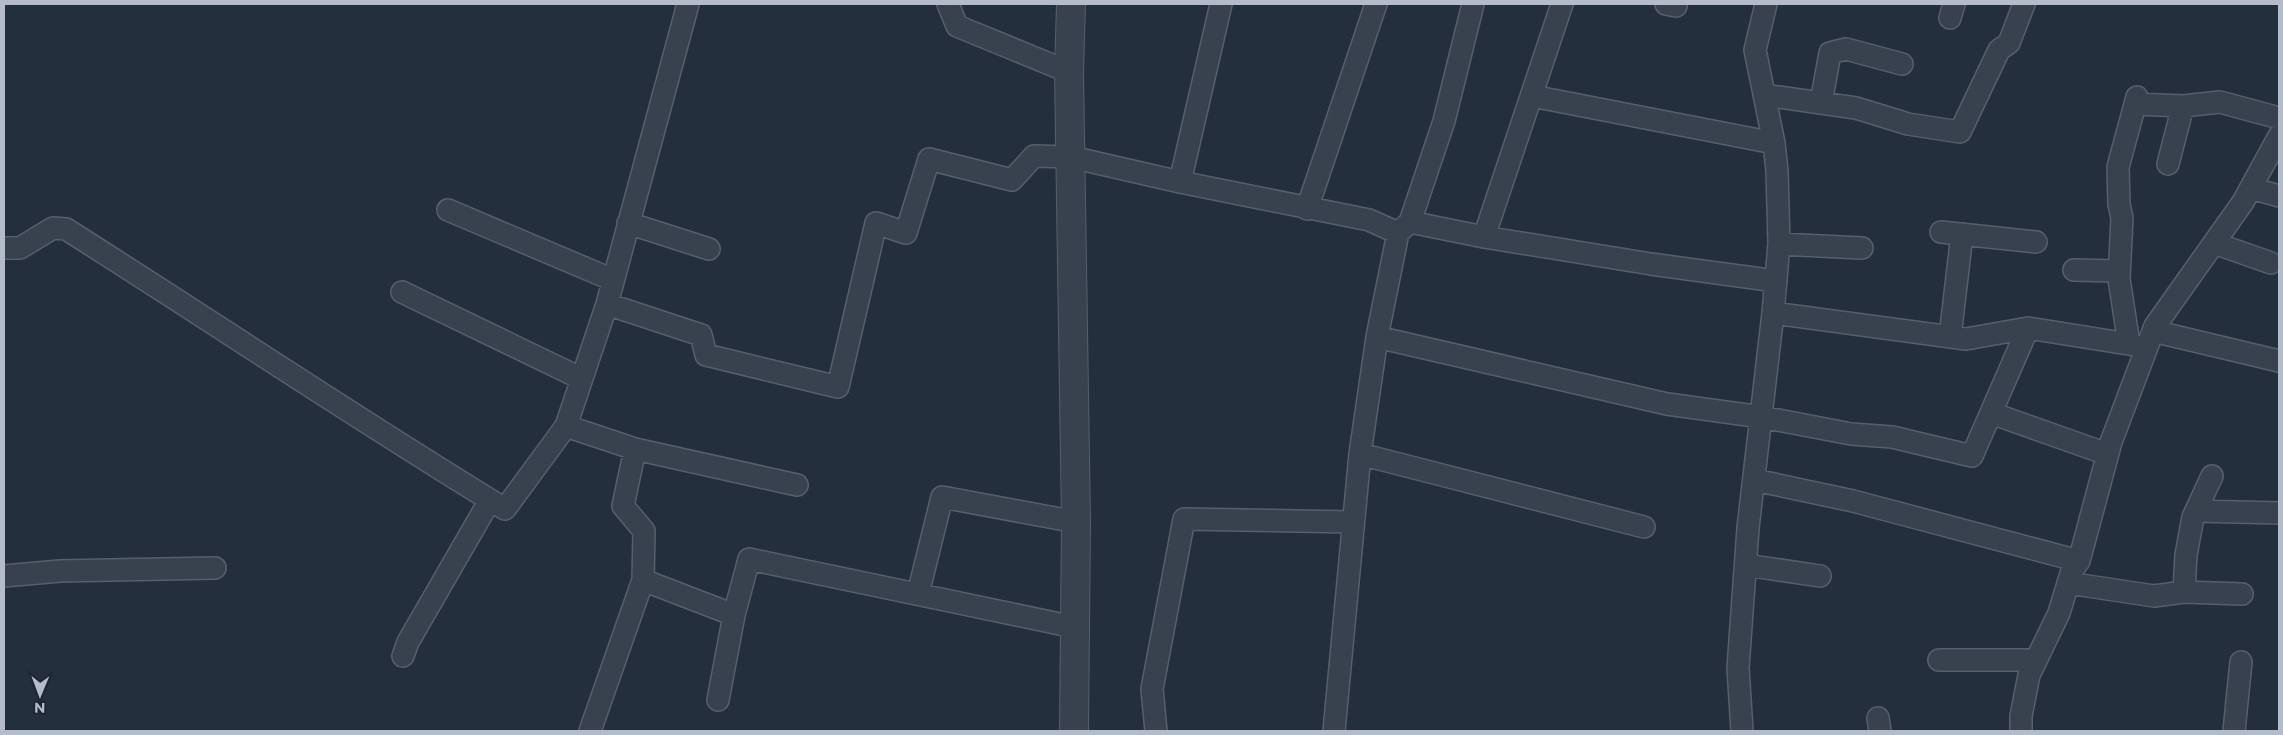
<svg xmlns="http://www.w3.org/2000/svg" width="2283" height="735" viewBox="0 0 2283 735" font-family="Montserrat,sans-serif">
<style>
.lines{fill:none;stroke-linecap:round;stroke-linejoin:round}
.minor-casing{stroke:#565f6c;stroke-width:24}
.tertiary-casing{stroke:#565f6c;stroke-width:30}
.minor{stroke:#38414e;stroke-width:21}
.tertiary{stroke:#38414e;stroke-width:28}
</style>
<rect width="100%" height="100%" fill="#242f3e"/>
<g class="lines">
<g class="minor-casing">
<path id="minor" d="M948 4 957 26 1069 72
M1666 4 1676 6
M1950 18 1954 4
M1764 95 1856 108 1908 124 1960 132 1999 50 2009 43 2024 4
M1532 96 1774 143
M1821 103 1830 53 1846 49 1902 64
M2135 104 2183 106 2220 102 2279 118
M2168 164 2183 106
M1180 182 1221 4
M2251 188 2279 196
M1307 209 1376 4
M448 210 613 280
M1410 222 1484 237 1562 4
M628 223 709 249
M1941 232 2036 242
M1484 237 1651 264 1776 281
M2214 243 2271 263
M1779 244 1862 248
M4 248H20L53 228 66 229C213 322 357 419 505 509L566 426 607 304 688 4
M2074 270 2119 271
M402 292 580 378
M607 304 701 335 706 355 838 387 876 223 906 233 929 159 1012 180 1034 156 1071 157 1180 182 1369 220 1398 233
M1773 313 1966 339 2028 328 2147 347
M2153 331 2279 361
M1377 337 1667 404 1762 417 1851 434 1892 437 1972 456 2028 328
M1950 337 1962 234
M2129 344 2119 279 2122 218 2119 204 2118 167 2137 97
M1991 413 2107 454
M566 426 635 449 797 485
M635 449 623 506 644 531 643 580 734 615
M1360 454 1644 527
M1755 480 1853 501 2079 561
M2196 511 2279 513
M1746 565 1820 576
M4 576 60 571 215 568
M2068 583 2154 596 2184 592 2242 594
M2184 592 2186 555 2193 517 2212 476
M918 594 942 497 1076 522
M403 656 408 642 490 500
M1939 660H2036
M718 700 734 615 749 559 1074 627
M1878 718 1880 731
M590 731 643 580
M1156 731 1152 689 1184 519 1353 522
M1334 731 1360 454 1377 337 1398 233 1410 222 1444 121 1473 4
M1742 731 1738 668 1748 528 1773 313 1779 244 1777 171 1774 143 1755 50 1766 4
M2021 731V716L2029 675 2059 613 2072 570 2079 561 2111 442 2155 326 2243 202 2279 136
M2234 731 2241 662"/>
</g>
<g class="tertiary-casing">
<path id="tertiary" d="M1071 4 1069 72 1076 522 1074 731"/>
</g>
<use href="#minor" class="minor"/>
<use href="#tertiary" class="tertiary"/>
</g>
<rect width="2283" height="735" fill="none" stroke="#b4bcc9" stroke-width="10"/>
<g transform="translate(40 695) rotate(181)" stroke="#1d2633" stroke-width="4" paint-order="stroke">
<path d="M0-4L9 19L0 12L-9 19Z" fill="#b4bcc9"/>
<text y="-8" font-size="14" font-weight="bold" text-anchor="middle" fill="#b4bcc9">N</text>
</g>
</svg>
